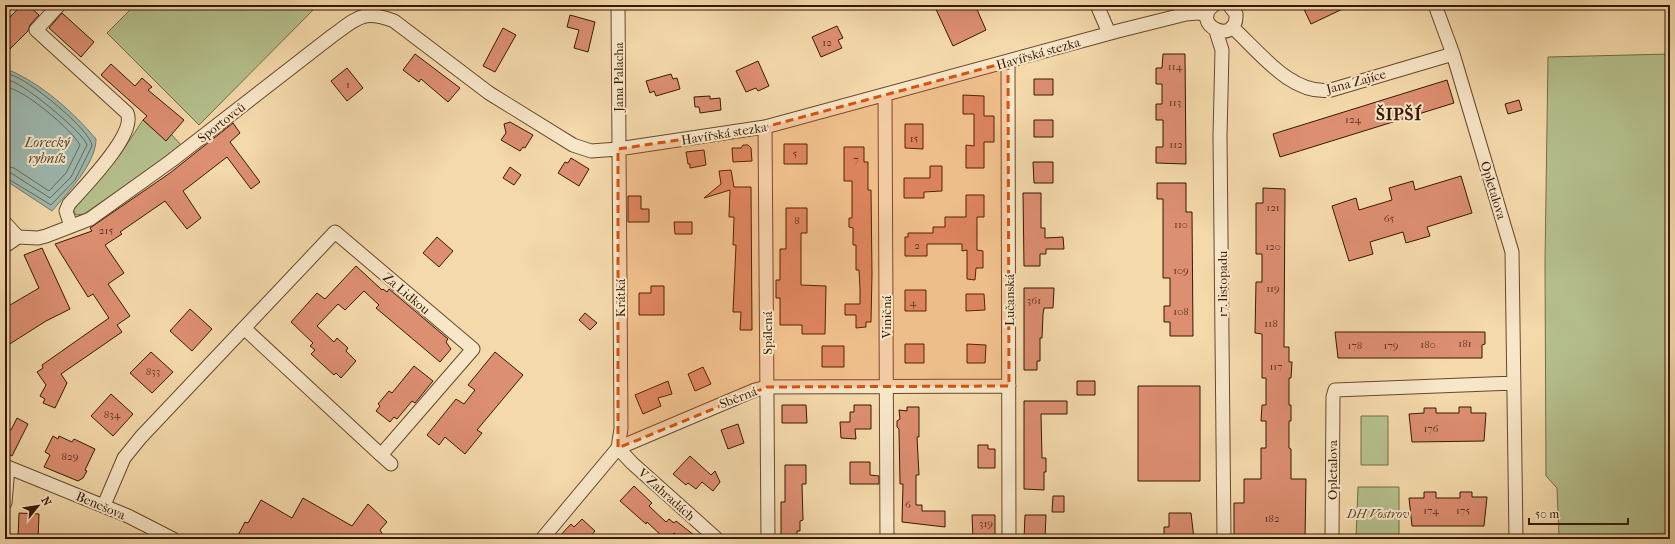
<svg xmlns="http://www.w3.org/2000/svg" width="1675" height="544" viewBox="0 0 1675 544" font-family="'IM FELL French Canon',serif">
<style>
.green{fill:#b5c08d;stroke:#766c48}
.water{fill:#9db9b0;stroke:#74796a}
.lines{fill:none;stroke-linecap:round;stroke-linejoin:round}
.shore{stroke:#6a6959;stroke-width:1}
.building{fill:#dd8f71;stroke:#371902}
.minor-casing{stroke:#66492c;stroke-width:15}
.minor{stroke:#f8e6c8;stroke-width:13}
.marked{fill:#d6530b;fill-opacity:0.2;stroke:#d6530b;stroke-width:3;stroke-dasharray:8 5;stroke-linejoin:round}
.labels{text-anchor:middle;stroke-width:4;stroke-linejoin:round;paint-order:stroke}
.number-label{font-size:11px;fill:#60361e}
.street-label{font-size:13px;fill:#371902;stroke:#f8e6c8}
.park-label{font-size:13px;font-style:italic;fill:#5d4b2c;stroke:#f8e6c8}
.water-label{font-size:14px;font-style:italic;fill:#564936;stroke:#f8e6c8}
.district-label{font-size:17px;font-weight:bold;letter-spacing:1px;fill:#371902;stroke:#f8e6c8}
</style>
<rect width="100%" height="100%" fill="#f4d9aa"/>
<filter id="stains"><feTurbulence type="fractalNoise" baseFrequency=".005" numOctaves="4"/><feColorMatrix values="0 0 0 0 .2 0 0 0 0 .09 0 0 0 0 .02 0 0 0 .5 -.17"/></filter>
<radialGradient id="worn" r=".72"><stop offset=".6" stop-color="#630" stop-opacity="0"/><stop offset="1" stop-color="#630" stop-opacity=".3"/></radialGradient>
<path class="green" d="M135 5H318L199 125 107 33Z
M1670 54V533L1559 536 1557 488 1546 476 1545 263 1548 57Z
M143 120 166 140 171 134 182 146 84 214 76 215 72 208 119 156Z
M1361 416H1388V465H1361Z
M1358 487H1399V539H1356Z"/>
<path class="water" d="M9 70C42 84 73 112 96 139 96 164 67 193 52 211L5 180V74Z"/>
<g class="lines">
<path class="shore" d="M5 76C7 76 9 75 11 75 27 78 92 131 92 146L75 180 51 205 5 177
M5 81C7 81 9 81 11 81 24 84 84 133 87 145L71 177 50 198 11 173 5 172
M5 87C22 87 72 130 80 145L66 173 49 191 14 168 5 166"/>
</g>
<path class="building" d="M22 5H28L39 15 30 25 28 31 5 54V22Z
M934 5H975L986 30 953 46Z
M1302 5H1351L1311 24Z
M62 13 94 42 81 57 49 28Z
M570 15 595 22 588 52 574 48 579 30 567 27Z
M837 26 843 38 838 40 842 48 821 57 812 37Z
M503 28 516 35 495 72 483 66Z
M415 54 460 88 448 102 421 79 419 82 403 70Z
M1163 54H1185L1186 164 1156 163V147H1163V120H1156V104H1162V84H1156V68H1162Z
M758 61 769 86 758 91 756 88 746 92 736 71Z
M111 64 135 86 142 78 152 87 148 90 184 120 166 141 143 120 147 116 101 75Z
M347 68 363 88 347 101 331 81Z
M671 74 673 79 677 78 680 89 656 96 654 91 650 93 646 81Z
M1034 79H1053V95H1034Z
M1447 80 1454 103 1280 157 1273 134Z
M963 95 984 96V116H994V142H984V168H966V145L974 146V114H963Z
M710 96V99L720 98 721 110 700 113 699 107H695L694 97Z
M1519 100 1522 110 1508 114 1505 104Z
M1034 120H1053V137H1034Z
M510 122 533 135 525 148 523 147 520 151 501 140 506 133 504 124Z
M233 123 240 133 230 142 260 182 251 189 227 157 183 191 201 218 187 229 165 201 120 232 122 234 105 245 124 273 108 284 130 316 117 325 122 332 61 374 67 383 55 408 43 403 45 399 40 396 46 385 37 372 43 368 42 365 109 318 93 294 88 297 55 244 92 231 90 228 170 173Z
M905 124H923V149L905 148Z
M784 144H807V164H784Z
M743 145H748L751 148 752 161 733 162 732 148H741Z
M844 147H864V162H868V190H871L872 274 871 322H866V327L856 328V315H845V304H860V289L859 270H856V245H853V228L849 227V218H852V181H844Z
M704 150 706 165 690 168V164H688L686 152Z
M571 158 589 169 579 186 558 173 565 162 568 163Z
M1033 162H1053V183H1034Z
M930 166H942V191L924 192V198H904V178H930Z
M510 167 521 175 514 185 503 178Z
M731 170 734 187H751L752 330H740L741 312H733L736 245H733L734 217H729L730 190 704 198 721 184 719 171Z
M1461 176 1472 213 1427 227 1430 236 1406 243 1403 232 1370 242 1373 254 1349 261 1332 206 1356 198 1359 210 1392 200 1389 188 1413 181 1415 190Z
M1157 183H1186V212H1192L1193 336H1170V322H1164V306H1170V278H1163V199H1157Z
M1263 188 1285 189 1284 347H1289V362H1292L1291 378H1289V405H1291V421H1289V448L1291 449V479H1306L1305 539H1244V535H1234V503H1244V479H1261V448H1266V421H1261L1262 405H1266V378H1262V334L1255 333 1256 282H1262V254H1256V203H1263Z
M1023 193H1041V228H1045V238L1063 237 1064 249H1046V254H1040V266H1024Z
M966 195H984V217H977V250L983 251V268H976L975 280 967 279V250L962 251V244H927V256H905V237H908V233H933V227H945V217H966Z
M628 196H641V209H649V222H628Z
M786 208H807V233H801V285L826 286 825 334H802V325H780V298H776V280H780V249H786Z
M674 222H692V234H675Z
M437 237 453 251 439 267 423 253Z
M42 248 70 309 46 321 5 347V308L39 288 24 255Z
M356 266 382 290 383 289 387 292 389 289 448 339 446 342 451 349 440 362 376 308 379 305 364 291 345 310 338 304 317 326 334 342 337 338 348 348 346 351 356 361 341 378 336 373 334 375 311 354 315 350 310 346 313 343 291 322 317 293 325 299Z
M651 286H664V315H639V293H651Z
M1024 288H1054L1053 308H1044L1043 314 1042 338H1040V361H1037V370H1024Z
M905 290H926V311H905Z
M966 294H984L985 310 966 311Z
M190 309 212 329 192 351 170 331Z
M585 313 597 323 590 330 579 320Z
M1335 332H1485V344L1482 345V358H1338Z
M905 344H924V363H905Z
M967 344 986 345 985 363H967Z
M822 346H844V367H822Z
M151 352 173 372 152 393 130 373Z
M495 352 523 375 477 430 482 433 465 454 445 437 439 445 427 435 456 399 464 404 475 390 468 385Z
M414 366 433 381 415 403 412 401 397 419 394 417 390 422 376 411 380 406 378 404 389 391 392 393Z
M703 367 711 384 695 391 688 374Z
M668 381 672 394 658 398 661 406 643 414 635 395Z
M1077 381H1095V395H1077Z
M1138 386H1200V481H1138Z
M111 394 133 414 113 436 91 416Z
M1024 401H1067V414H1041L1042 458H1046V472H1044V490L1024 489Z
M782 405H806L807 423H782Z
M854 405H871V429H855L856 439 841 438 840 422H850V412H854Z
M907 407H919V437H917L919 475H916V505H922V511H945V527L902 522 903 484H900L899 429 897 427V421L900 419 899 410 907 411Z
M1459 407H1471V413H1486L1484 441 1412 442 1409 414 1424 413V408H1436V413H1459Z
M17 418 28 424 12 456 5 452V427L11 430Z
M738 424 744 443 728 449 721 430Z
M53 436 58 439 59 436 72 442 74 439 95 449 85 470 87 471 83 478 78 481 44 467 50 455 45 452Z
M978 445H988V449H995V468H978Z
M690 456 711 475 715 471 720 482 713 491 702 482 696 489 688 483 686 485 673 474Z
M850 462H870V475L879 476V484H850Z
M785 465H806V484H802L803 520 800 521V531H797V536H781V502H785Z
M634 486 652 503 649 506 666 522 669 519 674 523 676 521 699 539H681L674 533 669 539H665L647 522 646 524 620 501Z
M1424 492H1436V498H1460V492H1472V497H1487L1484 526H1412L1409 498H1424Z
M1053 496H1064V512H1052Z
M303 498 352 526 368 504 387 522 380 530 385 539H236L245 522 248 523 261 500 292 518Z
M19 513 39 514 38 539H18Z
M1169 513H1191L1194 539H1164V527H1169Z
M972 515H995V539H973Z
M1025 515H1046L1045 539H1024Z
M582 519 595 531 588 539H557L571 524 574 527Z"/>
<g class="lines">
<g class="minor-casing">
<path id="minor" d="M59 5 36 30 127 113C137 134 83 188 69 204L66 211 71 226
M618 5 621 429 618 448
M1097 5 1109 33
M1214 5C1188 24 1238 48 1236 14L1229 5
M1435 5 1453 54 1512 252 1516 539
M1232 27C1259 51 1291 96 1331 90L1453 54
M1216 31 1222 50 1220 136 1224 539
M1008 62 1009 539
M885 96 887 539
M765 127 768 539
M5 223 18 237
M5 246 18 237 38 238 46 236 90 219 171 161 332 36C357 18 363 9 394 21L489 93 573 145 591 151 618 149 765 127 1118 31 1186 14 1198 13 1207 15
M618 448 632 463 717 539
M381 455 391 464
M5 466 128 516 173 539
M5 503 8 467
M104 505 124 458 141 437 335 232 473 349 381 455 244 328
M542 539 618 448 755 390 767 387 1009 386
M1332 539 1333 397 1335 390 1514 383"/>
</g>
<use href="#minor" class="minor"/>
</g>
<path class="marked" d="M1008 62 1009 386 767 387 618 448V149L765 127Z"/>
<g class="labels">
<g class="number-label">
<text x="827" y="46">12</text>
<text x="1175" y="70">114</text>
<text x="348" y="88">1</text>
<text x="1175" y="106">113</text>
<text x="1353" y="123">124</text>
<text x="914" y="142">15</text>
<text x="1176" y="148">112</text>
<text x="795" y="157">5</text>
<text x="856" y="163">7</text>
<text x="1273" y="211">121</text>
<text x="1389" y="222">65</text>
<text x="797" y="224">8</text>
<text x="1181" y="228">110</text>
<text x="106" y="234">215</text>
<text x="917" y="249">2</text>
<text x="1273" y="250">120</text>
<text x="1181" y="274">109</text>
<text x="1273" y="292">119</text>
<text x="1034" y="304">361</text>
<text x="913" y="306">4</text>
<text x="1181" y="315">108</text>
<text x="1271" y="327">118</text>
<text x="1465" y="347">181</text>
<text x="1428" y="348">180</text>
<text x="1355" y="349">178</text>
<text x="1391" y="349">179</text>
<text x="1276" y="370">117</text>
<text x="153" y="375">833</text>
<text x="112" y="418">834</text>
<text x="1431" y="432">176</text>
<text x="70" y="460">829</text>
<text x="908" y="508">6</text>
<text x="1431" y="514">174</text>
<text x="1463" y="514">175</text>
<text x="1272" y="522">182</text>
<text x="986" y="527">319</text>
</g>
<g class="street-label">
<text transform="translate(1038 53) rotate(-16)" y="5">Havířská stezka</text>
<text transform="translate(618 77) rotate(-90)" y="5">Jana Palacha</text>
<text transform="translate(1356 81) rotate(-15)" y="5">Jana Zajíce</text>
<text transform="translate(221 122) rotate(-38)" y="5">Sportovců</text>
<text transform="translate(724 133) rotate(-9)" y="5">Havířská stezka</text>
<text transform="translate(1494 190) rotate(73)" y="5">Opletalova</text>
<text transform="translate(1222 284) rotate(-90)" y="5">17. listopadu</text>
<text transform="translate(407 293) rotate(40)" y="5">Za Lidkou</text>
<text transform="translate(620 298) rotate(-90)" y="5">Krátká</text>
<text transform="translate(1009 300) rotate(-90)" y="5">Lučanská</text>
<text transform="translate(886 317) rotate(-90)" y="5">Viničná</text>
<text transform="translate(767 333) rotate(-90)" y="5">Spálená</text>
<text transform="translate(738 397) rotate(-21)" y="5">Sběrná</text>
<text transform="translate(1332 470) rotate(-90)" y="5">Opletalova</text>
<text transform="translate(667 494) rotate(42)" y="5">V Zahradách</text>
<text transform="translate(101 505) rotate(23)" y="5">Benešova</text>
</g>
<g class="park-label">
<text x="1378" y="518">DH Vostrov</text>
</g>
<g class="water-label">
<text x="47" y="147">Lorecký<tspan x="47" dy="16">rybník</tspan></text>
</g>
<g class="district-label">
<text x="1399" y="120">ŠIPŠÍ</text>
</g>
</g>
<rect width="1675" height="544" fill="none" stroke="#f4d9aa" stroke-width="20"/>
<rect x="6" y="6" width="1663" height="532" fill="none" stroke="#371902" stroke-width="2"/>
<rect x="10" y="10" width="1655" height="524" fill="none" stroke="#371902"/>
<g transform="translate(38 506) rotate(60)" stroke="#f8e6c8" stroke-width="3" paint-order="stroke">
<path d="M0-3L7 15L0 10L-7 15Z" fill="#371902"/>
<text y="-6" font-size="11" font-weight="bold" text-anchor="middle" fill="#371902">N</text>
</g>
<path d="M1529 518v6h99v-6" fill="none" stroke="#371902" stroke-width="2"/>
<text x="1535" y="518" font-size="12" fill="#371902" stroke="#f8e6c8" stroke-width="3" paint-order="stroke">50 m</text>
<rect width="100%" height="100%" filter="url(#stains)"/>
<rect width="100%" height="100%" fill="url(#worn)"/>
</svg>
